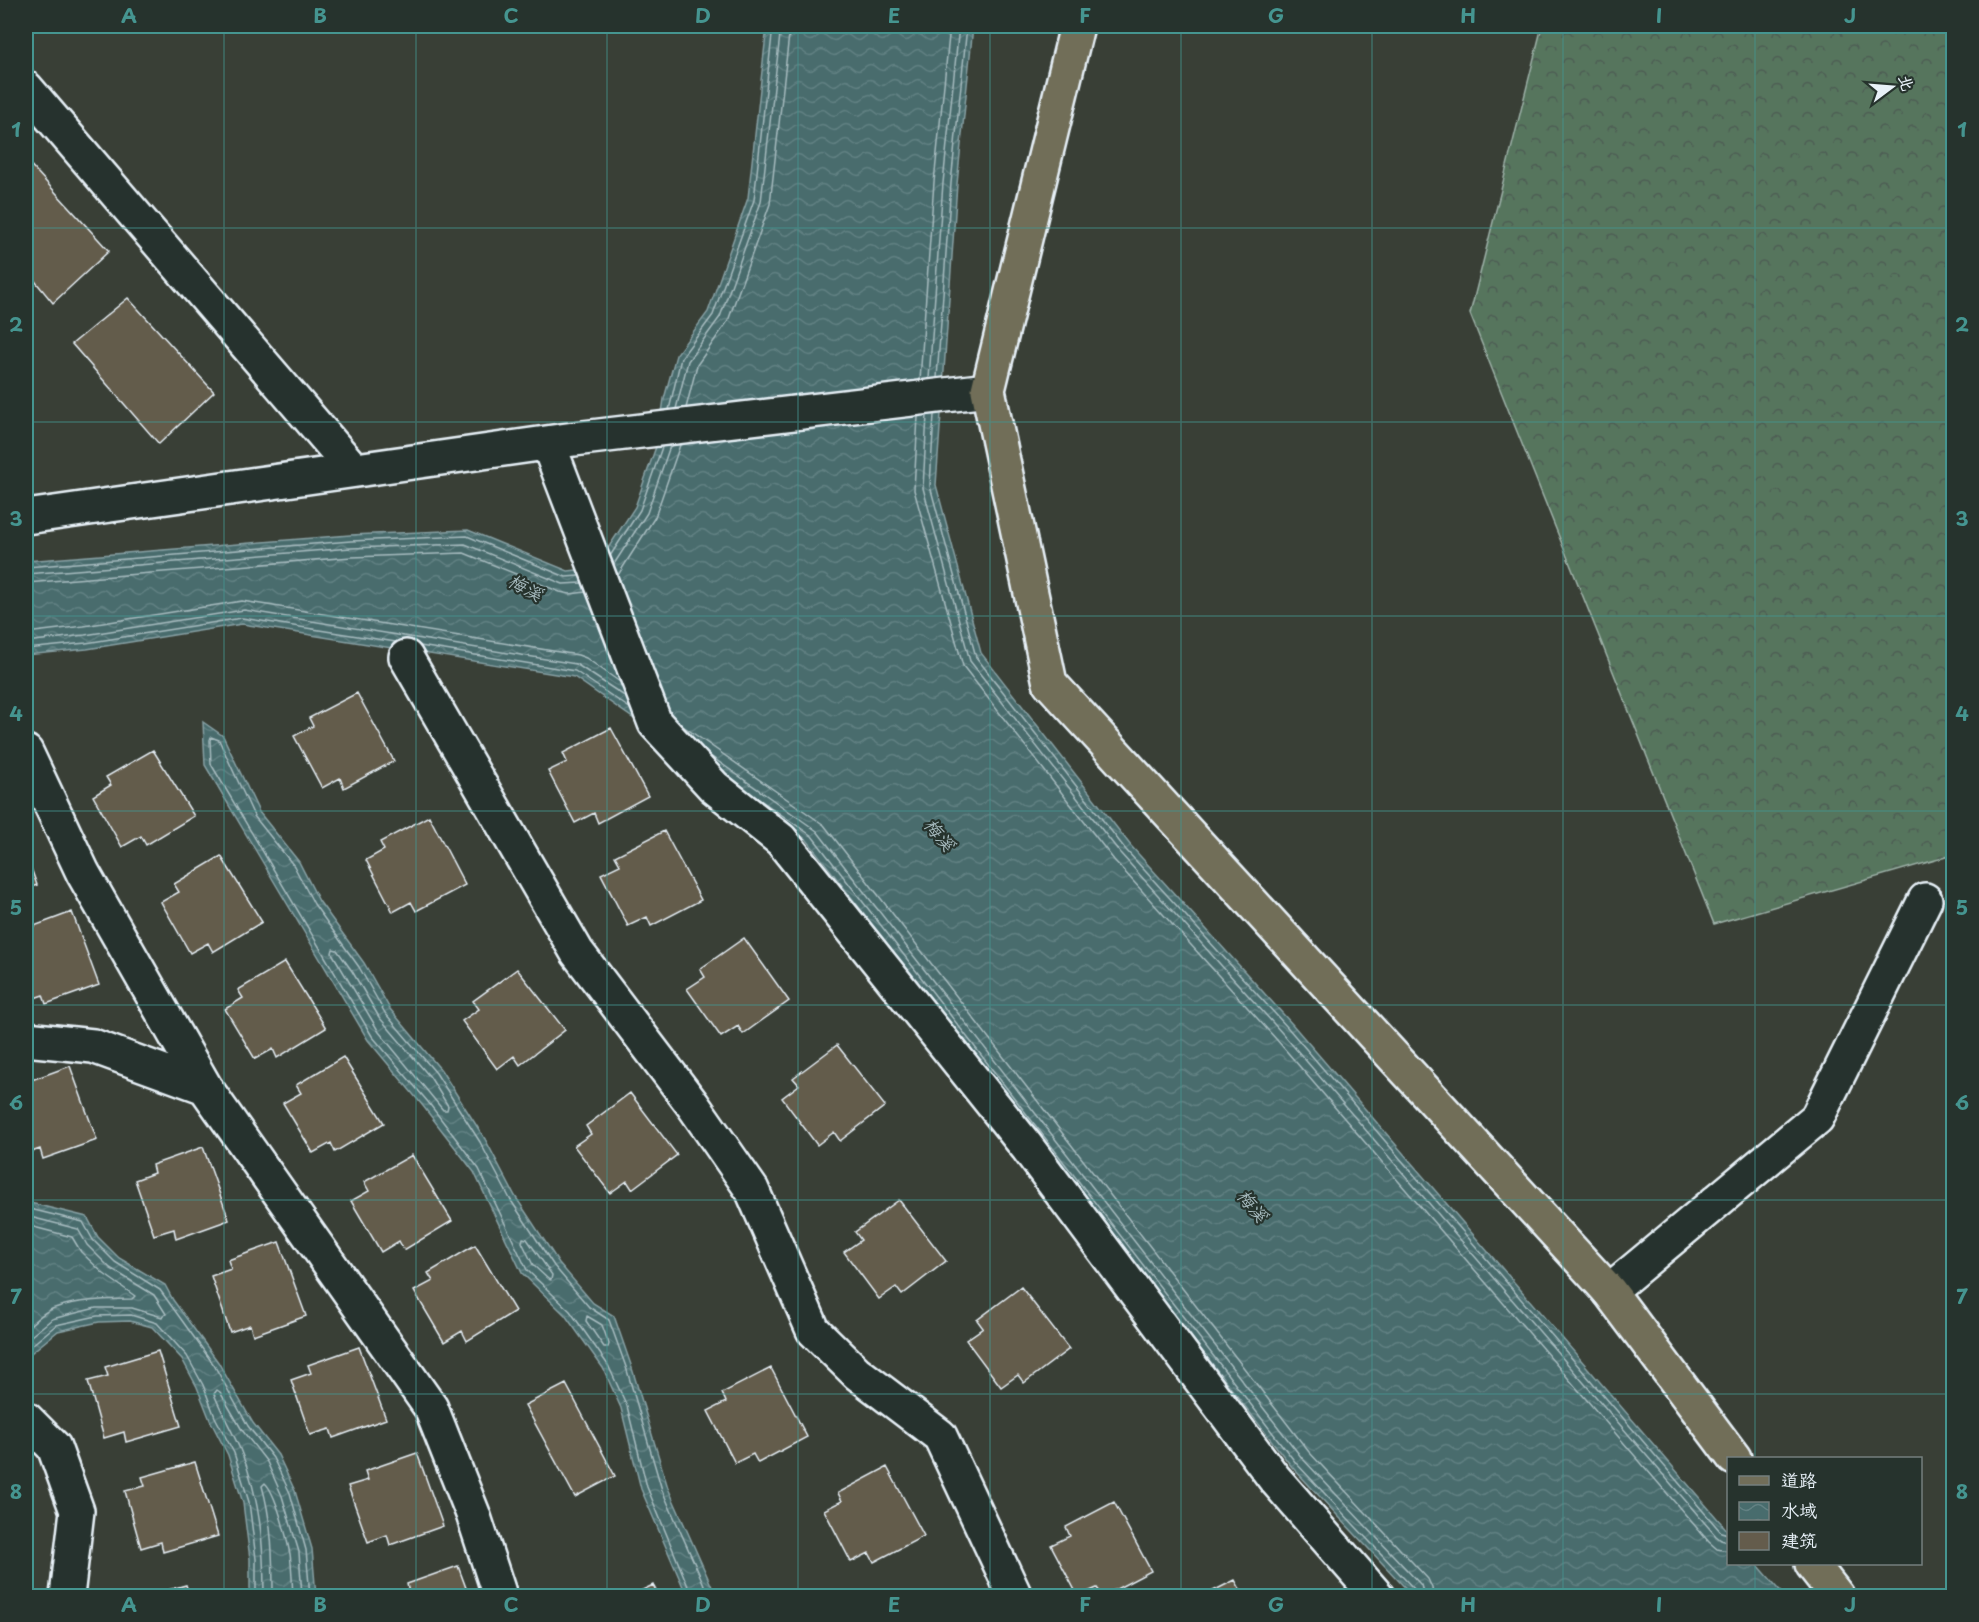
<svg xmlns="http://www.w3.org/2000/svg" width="1979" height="1622" viewBox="0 0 1979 1622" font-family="'Playpen Sans','LXGW WenKai TC',sans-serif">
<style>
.forest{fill:url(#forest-crowns);stroke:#9fb3aa;stroke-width:1.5}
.water{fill:url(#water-waves);stroke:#88a1a5;stroke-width:1.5}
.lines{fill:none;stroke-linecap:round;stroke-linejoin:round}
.shore{stroke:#a8bcc0;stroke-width:1.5}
.building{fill:#645c4c;stroke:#e8f1f8;stroke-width:1.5}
.minor-casing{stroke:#e8f1f8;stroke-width:38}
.major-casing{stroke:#e8f1f8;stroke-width:38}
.minor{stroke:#26332d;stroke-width:33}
.major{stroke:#716e59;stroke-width:33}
.grid{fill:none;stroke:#459590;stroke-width:1.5;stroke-opacity:0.55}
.labels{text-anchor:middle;stroke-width:4.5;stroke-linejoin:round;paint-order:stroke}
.water-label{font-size:18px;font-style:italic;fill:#a8bcc0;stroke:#26332d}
.neatline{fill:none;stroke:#459590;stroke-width:2}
.grid-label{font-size:20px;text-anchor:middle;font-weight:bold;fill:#459590}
</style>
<defs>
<pattern id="forest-crowns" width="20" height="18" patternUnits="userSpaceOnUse" patternTransform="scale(1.5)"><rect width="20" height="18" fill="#56755d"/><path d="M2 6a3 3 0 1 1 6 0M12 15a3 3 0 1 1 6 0" fill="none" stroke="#4d5c53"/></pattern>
<pattern id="water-waves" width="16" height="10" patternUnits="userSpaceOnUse" patternTransform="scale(1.5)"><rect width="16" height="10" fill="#486c6d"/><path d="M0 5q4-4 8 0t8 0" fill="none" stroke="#628183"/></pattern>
</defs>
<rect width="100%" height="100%" fill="#393f36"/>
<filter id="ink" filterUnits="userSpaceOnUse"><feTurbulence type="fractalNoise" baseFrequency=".0167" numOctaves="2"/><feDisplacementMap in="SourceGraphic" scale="12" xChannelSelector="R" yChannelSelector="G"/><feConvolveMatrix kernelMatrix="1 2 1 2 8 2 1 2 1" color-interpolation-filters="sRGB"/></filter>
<g filter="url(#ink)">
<path class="forest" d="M1542 26H1953V855L1714 924 1470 314Z"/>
<path class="water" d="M767 26H973L957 184 936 485 981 653 1131 846 1292 1024 1728 1531V1564H1757L1785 1596H1413L1292 1467 807 840 574 677 242 624 87 649 26 655V561L350 535 468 530 568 571 595 568 635 507 658 441 664 399 676 355 708 312 748 198Z
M203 722 223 736 259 812 299 862 319 901 364 963 390 1009 441 1070 485 1139 515 1196 559 1263 593 1303 614 1316 631 1365 668 1488 716 1596H687L641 1489 621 1408 603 1368 565 1315 522 1273 474 1172 423 1106 368 1040 205 765Z
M26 1202 87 1217 98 1237 119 1258 165 1285 173 1300 218 1362 253 1423 278 1455 295 1491 312 1549 316 1596H250V1559L243 1503 228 1455 210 1420 197 1387 182 1359 152 1327 130 1321 99 1322 58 1331 26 1357Z"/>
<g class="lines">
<path class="shore" d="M937 378 951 183 967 26
M929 379 943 183 959 26
M920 380 934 182 950 26
M686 408 697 365 728 321 770 204 790 26
M676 409 688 361 720 317 761 202 781 26
M669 410 681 358 713 315 754 200 773 26
M934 414 930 486 976 657 1126 850 1288 1028 1721 1532 1728 1534
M927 415 923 488 970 661 1121 854 1282 1033 1716 1536 1721 1540 1728 1542
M918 416 914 490 963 666 1114 860 1276 1039 1709 1542 1717 1549 1728 1551
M610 556 640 510 662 447
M614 564 647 513 670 446
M26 567 351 541 467 536 566 577 579 576
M26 574 351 548 465 544 563 584 582 583
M618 575 655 517 680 445
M26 583 352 557 464 553 560 592 570 594 586 592
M26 633 84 626 242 601 578 655 586 658 620 682
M26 642 85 635 244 610 576 664 626 697
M420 646 575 671 631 709
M26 649 86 643 242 618 396 642
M680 724 824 825 1309 1452 1428 1579 1432 1588 1433 1596
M709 755 817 831 1302 1458 1421 1585 1424 1596
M750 793 812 836 1296 1463 1415 1590 1417 1596
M333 949 337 950 352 971 379 1017 430 1077 448 1106 447 1110H443L379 1032 332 953Z
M26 1208 83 1222 93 1240 115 1262 160 1290 214 1365 248 1426 273 1458 290 1493 306 1550 310 1596
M26 1216 78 1229 87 1245 110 1268 154 1295 166 1314 162 1317 132 1308H96L52 1319 26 1340
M26 1225 72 1237 81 1252 104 1274 135 1296 132 1299C110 1299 68 1300 48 1311 40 1315 33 1323 26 1328
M523 1238 527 1239 552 1275 551 1280 548 1279 533 1265 522 1242Z
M587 1316 602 1325 609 1344 608 1347H604L586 1321Z
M26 1350 56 1325 97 1316 131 1315 157 1323 187 1356 203 1385 215 1417 234 1453 249 1502 256 1559V1596
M264 1596C264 1547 260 1495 240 1449 232 1431 222 1413 214 1394L217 1390 220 1392 242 1430 267 1462 282 1496 299 1552 302 1596
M273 1596C273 1560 272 1521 262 1486L265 1483C276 1493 287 1538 290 1554 292 1568 292 1582 293 1596
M692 1596 647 1487 627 1406 608 1365 570 1311 527 1270 479 1169 428 1102 372 1036 211 764 210 740 211 737 219 740 254 816 294 866 314 904 359 967 385 1013 436 1073 480 1142 510 1199 554 1266 589 1307 609 1320 626 1367 662 1490 709 1596"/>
</g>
<path class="building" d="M26 160 109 251 53 303 26 270Z
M128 298 214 392 159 444 72 344Z
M357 693 394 761 344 788 340 778 322 788 294 736 313 726 309 718Z
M611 728 648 796 598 823 594 813 575 823 548 771 567 762 563 753Z
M153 750 194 816 146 845 141 836 122 847 93 796 111 785 106 777Z
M429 816 465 885 416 911 411 902 393 912 366 860 384 850 380 842Z
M664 831 701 900 651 926 647 917 628 926 601 874 620 865 615 856Z
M26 854 37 885 26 889Z
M221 856 262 922 213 952 208 943 190 953 161 902 179 892 174 884Z
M72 912 99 985 46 1004 43 995 26 1001V929Z
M744 938 789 1001 743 1034 738 1026 721 1037 687 989 705 977 700 969Z
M285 962 326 1028 277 1058 273 1049 255 1059 225 1009 243 998 238 990Z
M517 969 565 1030 520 1065 514 1056 497 1069 462 1021 479 1009 473 1001Z
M837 1045 885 1106 840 1141 834 1132 817 1145 782 1098 799 1085 793 1078Z
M343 1057 384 1123 335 1152 331 1143 313 1153 283 1103 301 1093 296 1085Z
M70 1066 97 1140 43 1159 40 1149 26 1154V1082Z
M630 1093 677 1155 632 1189 627 1181 610 1193 574 1146 591 1134 586 1126Z
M203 1147 229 1220 176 1239 174 1229 154 1235 135 1180 154 1173 152 1165Z
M412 1155 452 1221 404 1250 399 1241 381 1252 351 1201 369 1191 364 1182Z
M899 1200 946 1261 902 1295 896 1287 879 1299 844 1252 861 1240 855 1232Z
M279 1242 306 1316 253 1335 250 1325 230 1332 211 1276 231 1269 228 1260Z
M475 1245 515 1311 467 1341 462 1331 444 1342 414 1291 433 1281 428 1273Z
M1021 1287 1069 1349 1024 1383 1018 1375 1001 1387 966 1340 983 1328 977 1320Z
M359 1347 386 1419 333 1438 330 1429 310 1435 291 1380 311 1373 308 1365Z
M158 1351 181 1426 126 1442 124 1432 104 1438 88 1381 108 1376 105 1367Z
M771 1368 807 1437 758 1463 753 1454 735 1463 708 1411 726 1402 722 1393Z
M566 1384 615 1476 575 1497 525 1405Z
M417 1453 443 1526 390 1545 387 1535 368 1542 348 1486 368 1480 365 1471Z
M195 1462 218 1536 163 1552 161 1542 141 1548 125 1491 145 1486 142 1477Z
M887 1467 924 1536 874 1562 869 1553 851 1562 824 1510 842 1501 838 1493Z
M1114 1502 1151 1571 1103 1596 1097 1588 1078 1596 1051 1545 1070 1536 1066 1527Z
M458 1566 469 1596H398L409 1593 407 1584Z
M1235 1580 1244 1596H1203Z
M186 1585 190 1596H146Z
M653 1585 659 1596H630Z"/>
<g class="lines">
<g class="minor-casing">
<path id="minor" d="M26 88 354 470
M548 443 655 723 714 787 781 840 1027 1147 1274 1478 1377 1596
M26 517 574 439 988 390
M406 657 577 952 693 1105 752 1190 813 1330 857 1373 940 1436 1015 1596
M26 752 83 873 205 1087
M26 1039 93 1046 205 1087 431 1408 473 1514 500 1596
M1609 1291 1817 1118 1925 900
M26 1419 54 1447 77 1511 67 1596"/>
</g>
<g class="major-casing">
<path id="major" d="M1077 26 988 390 1050 683 1609 1291 1734 1458
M1812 1564 1837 1596"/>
</g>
<use href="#minor" class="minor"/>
<use href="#major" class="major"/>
</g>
</g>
<path class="grid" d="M224 26V1596M416 26V1596M607 26V1596M798 26V1596M990 26V1596M1181 26V1596M1372 26V1596M1563 26V1596M1755 26V1458M26 228H1954M26 422H1954M26 616H1954M26 811H1954M26 1005H1954M26 1200H1954M26 1394H1954M1755 1564V1596"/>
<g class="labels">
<g class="water-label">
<text transform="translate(525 588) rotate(28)" y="6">梅溪</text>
<text transform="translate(939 835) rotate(50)" y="6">梅溪</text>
<text transform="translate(1252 1206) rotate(50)" y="6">梅溪</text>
</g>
</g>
<rect width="1979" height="1622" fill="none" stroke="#26332d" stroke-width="66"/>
<rect x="1727" y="1457" width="195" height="108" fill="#26332d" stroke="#747f7e" stroke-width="1.5"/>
<rect x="1739" y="1476" width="30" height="9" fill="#716e59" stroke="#747f7e" stroke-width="1.5"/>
<text x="1781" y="1487" font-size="18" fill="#e8f1f8">道路</text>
<rect x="1739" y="1502" width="30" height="18" fill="url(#water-waves)" stroke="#747f7e" stroke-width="1.5"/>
<text x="1781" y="1517" font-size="18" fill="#e8f1f8">水域</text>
<rect x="1739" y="1532" width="30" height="18" fill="#645c4c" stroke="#747f7e" stroke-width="1.5"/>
<text x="1781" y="1547" font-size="18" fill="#e8f1f8">建筑</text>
<g transform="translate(1892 87) rotate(74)" stroke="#26332d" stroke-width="4.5" paint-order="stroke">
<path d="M0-4.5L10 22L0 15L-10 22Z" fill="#e8f1f8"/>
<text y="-9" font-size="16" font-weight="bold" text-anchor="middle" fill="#e8f1f8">北</text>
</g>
<rect x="33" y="33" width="1913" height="1556" class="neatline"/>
<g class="grid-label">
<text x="129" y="23">A</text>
<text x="320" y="23">B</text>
<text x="511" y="23">C</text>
<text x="703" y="23">D</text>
<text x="894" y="23">E</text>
<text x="1085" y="23">F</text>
<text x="1276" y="23">G</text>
<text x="1468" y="23">H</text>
<text x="1659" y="23">I</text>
<text x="1850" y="23">J</text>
<text x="16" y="137">1</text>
<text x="1962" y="137">1</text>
<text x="16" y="332">2</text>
<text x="1962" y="332">2</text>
<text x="16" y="526">3</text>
<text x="1962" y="526">3</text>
<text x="16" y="721">4</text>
<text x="1962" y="721">4</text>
<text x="16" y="915">5</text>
<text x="1962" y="915">5</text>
<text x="16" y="1110">6</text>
<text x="1962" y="1110">6</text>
<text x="16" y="1304">7</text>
<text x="1962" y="1304">7</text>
<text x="16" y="1499">8</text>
<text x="1962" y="1499">8</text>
<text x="129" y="1612">A</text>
<text x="320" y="1612">B</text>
<text x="511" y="1612">C</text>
<text x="703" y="1612">D</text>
<text x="894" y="1612">E</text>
<text x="1085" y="1612">F</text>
<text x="1276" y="1612">G</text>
<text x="1468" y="1612">H</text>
<text x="1659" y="1612">I</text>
<text x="1850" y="1612">J</text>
</g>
</svg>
